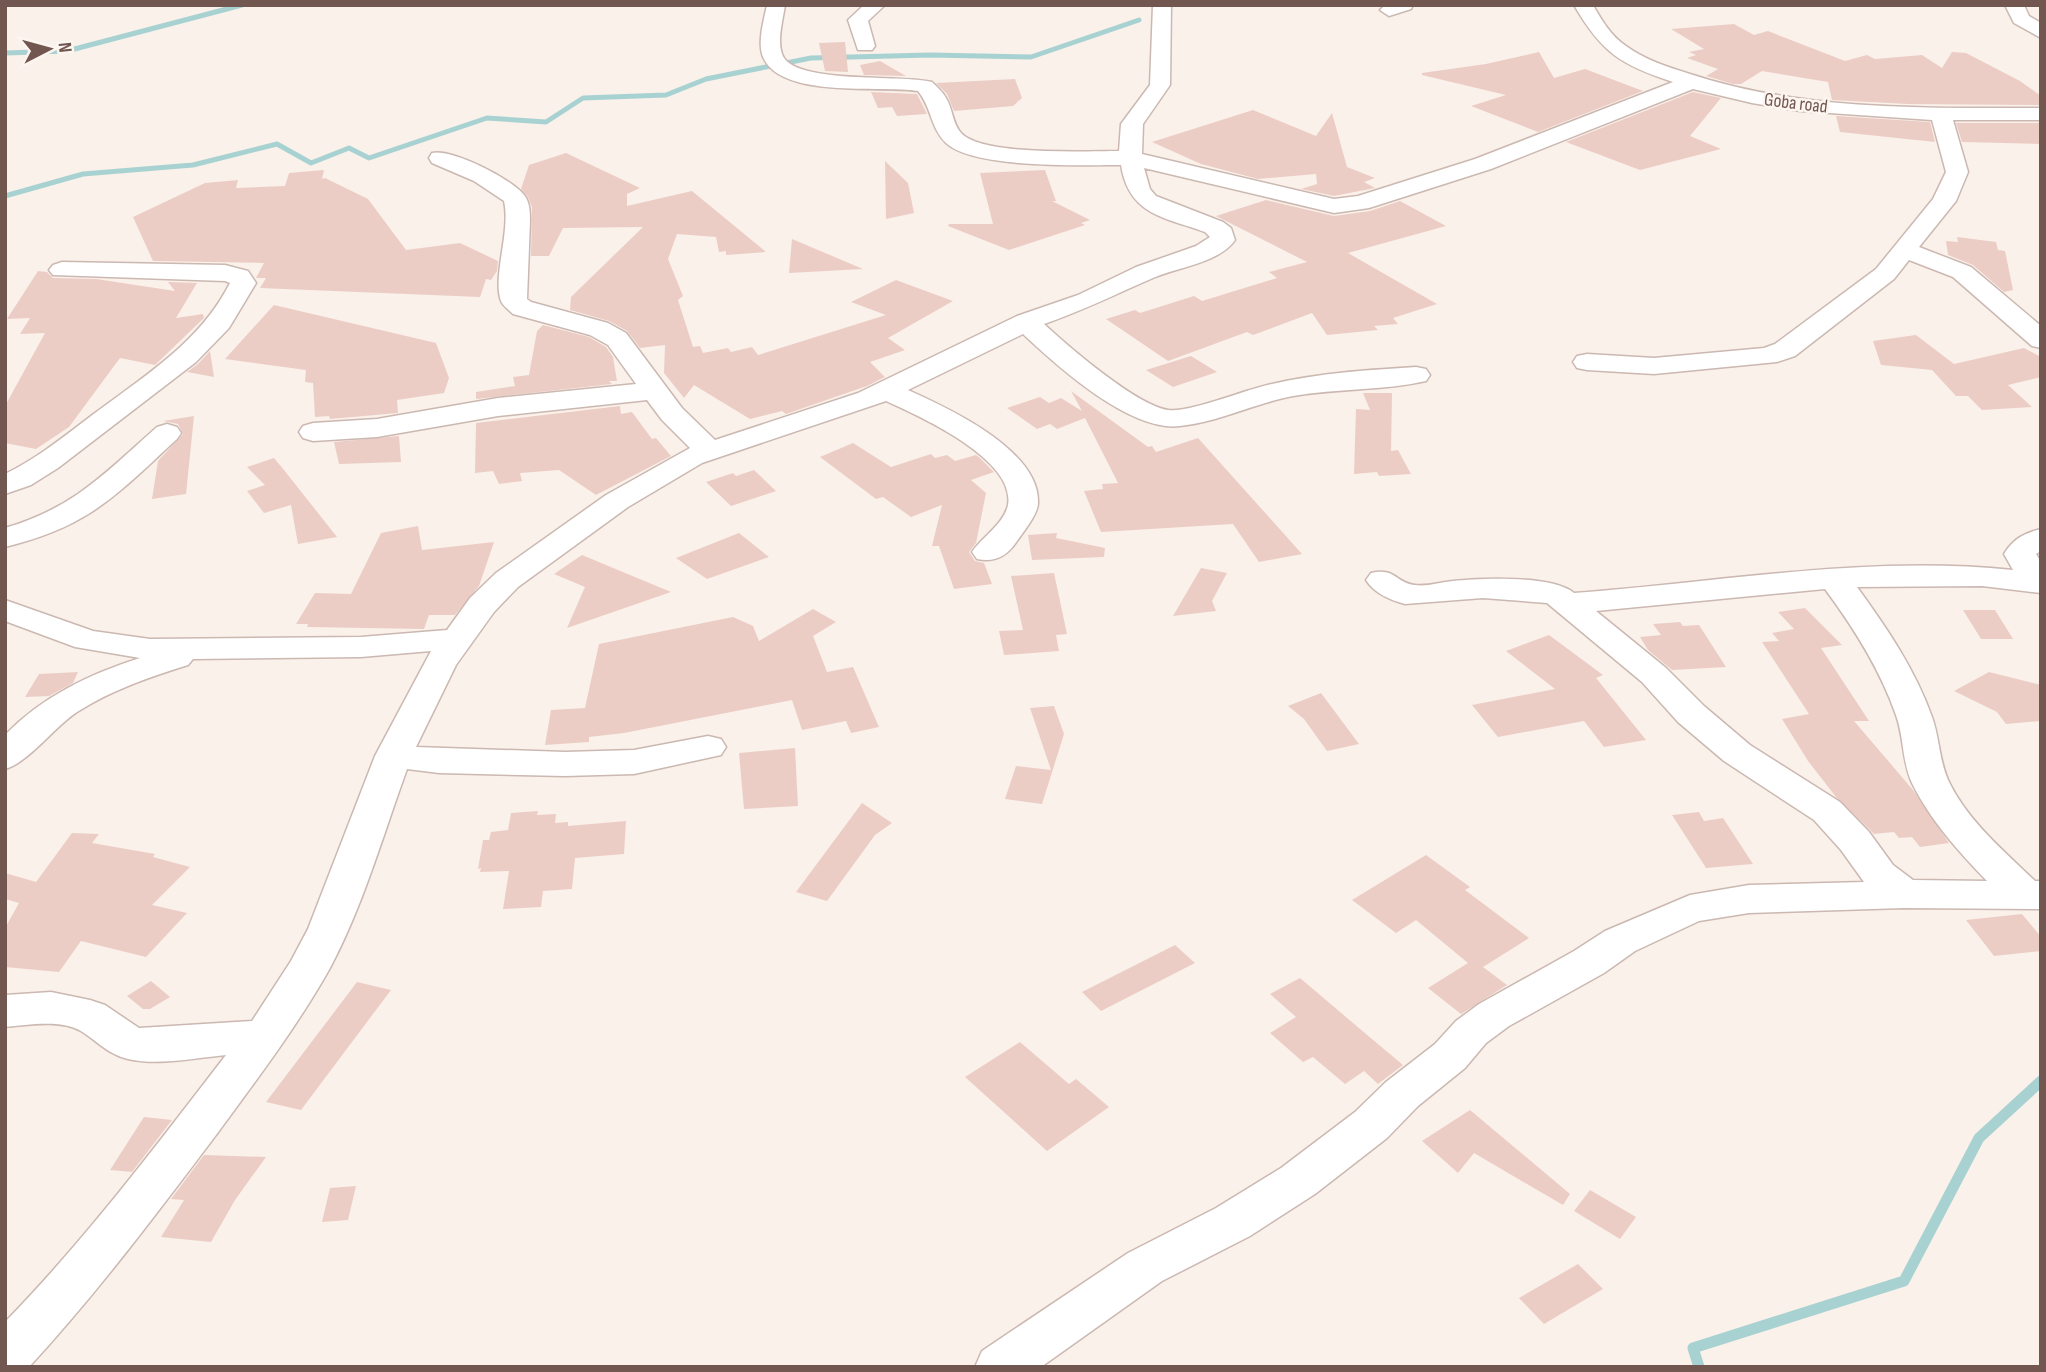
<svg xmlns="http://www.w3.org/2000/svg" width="2046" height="1372" viewBox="0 0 2046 1372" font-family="'Sofia Sans Condensed',sans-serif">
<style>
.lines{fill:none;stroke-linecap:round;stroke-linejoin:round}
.stream-far1{stroke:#a8d2d1;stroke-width:5}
.stream{stroke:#a8d2d1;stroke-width:11}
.building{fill:#eccdc5}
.minor-casing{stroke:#cbb8b1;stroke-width:3}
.minor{fill:#fff;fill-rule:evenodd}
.labels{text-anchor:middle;stroke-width:5;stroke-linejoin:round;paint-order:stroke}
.far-street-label{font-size:19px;fill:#725650;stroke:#fdf5f0}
</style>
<rect width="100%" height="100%" fill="#faf1ea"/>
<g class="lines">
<path class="stream-far1" d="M5 53 67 51 242 5
M5 196 83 174 193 165 277 144 311 163 349 148 369 158 487 118 546 122 583 98 666 95 706 79 811 58 930 55 1031 57 1139 20"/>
<path class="stream" d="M1699 1367 1693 1348 1904 1281 1979 1138 2041 1081"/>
</g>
<path class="building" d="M1734 24 1754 35 1768 31 1845 61 1867 55 1875 59 1922 55 1942 68 1952 52 1966 53 2020 81 2041 96V105L1908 104 1832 100 1828 82 1762 71 1741 84H1733L1706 76 1718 69 1687 58 1696 55 1689 52 1704 49 1671 29Z
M845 42 848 72 825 71 819 43Z
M1539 52 1554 78 1585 69 1643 91 1538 132 1471 106 1506 95 1422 75V73L1486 64Z
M880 61 906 76 864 75 860 65Z
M1015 79 1022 98 1013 106 954 111 947 94 936 83Z
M871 92 917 94 927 114 897 116 892 107 878 108Z
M1693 92 1721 98 1690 136 1721 149 1640 170 1566 142Z
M1253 110 1316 136 1332 113 1347 167 1375 178 1364 182 1375 188 1334 196 1301 189 1317 184 1316 174 1258 179 1201 164 1152 142Z
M1836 116 1930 122 1935 142 1840 132Z
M1956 123H2041V144L1962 142Z
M566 153 640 188 627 194V206L692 191 766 252 726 255V251L719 252 716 237 677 234 668 259 683 296 678 300 693 347 700 346 703 353 728 348 731 352 752 347 758 355 886 315 851 302 896 280 953 301 888 338 905 350 870 362 885 377 867 386 786 414 782 411 750 419 694 385 684 398 664 373 665 345 640 348 627 331 609 321 570 310 571 297 643 227 563 228 549 256H531L532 207 528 197 521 189 529 165Z
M885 161 908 183 914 213 886 219Z
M324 170 322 179 325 178 368 199 406 250 460 243 498 261 497 271 491 280 486 279 480 297 260 288 266 278H256L264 263 153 261 133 217 205 183 238 180 236 188 285 186 289 173Z
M1045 170 1056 201H1052L1090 220 1081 223 1085 225 1009 250 948 226 949 224H993L980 173Z
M1266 200 1334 216 1370 211 1400 201 1446 226 1348 253 1437 304 1393 318 1398 324 1374 326 1378 330 1327 335 1312 313 1253 335 1247 332 1168 361 1106 319 1135 310 1140 313 1194 296 1202 301 1277 278 1269 272 1307 262 1216 216Z
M1957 237 1996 242 1998 250 2005 251 2013 290 2004 292 1973 265 1948 255 1946 241 1958 242Z
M792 239 863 269 789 273Z
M38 271 47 272 53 278 96 279 175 291 168 282 197 283 176 318 203 314 204 318 155 365 120 358 69 427 36 449 5 443V406L45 333 20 334 30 318 7 319Z
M274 305 436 343 449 378 444 393 397 400 398 413 330 419 329 416 315 417 313 383 305 382 306 370 225 359Z
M543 325 589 337 606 347 613 357 617 381H609L612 384 476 399V392L515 386 513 377 529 375 537 331Z
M1916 335 1954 364 2024 348 2041 357V377L2008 385 2032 407 1982 410 1968 396H1956L1932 370 1881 365 1873 341Z
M210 351 214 377 187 372 198 364Z
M1191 356 1217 372 1173 387 1146 370Z
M1071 391 1148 447 1152 446 1156 452 1198 438 1302 554 1259 562 1233 524 1101 532 1084 491 1103 489 1102 484 1118 483 1085 418 1057 429 1050 424 1037 429 1007 408 1040 397 1049 403 1061 398 1082 411Z
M1363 393H1392L1391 451 1398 450 1411 474 1379 476 1377 472 1354 474 1356 409 1370 410Z
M620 406 621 414 632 412 652 439 656 438 671 456 596 495 559 470 520 473 522 481 499 484 493 471 475 473 476 423Z
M194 416 186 494 152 499 158 461 183 434 178 424 163 421Z
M399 436 401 462 339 464 334 442Z
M853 443 891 467 931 454 935 458 947 455 955 461 976 455 980 458 994 472 971 480 986 493 976 543 969 552 975 561 984 563 992 584 954 589 939 546H932L942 505 911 517 883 497 876 499 820 457Z
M274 458 284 470 337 537 298 544 291 505 264 513 247 491 265 485 247 467Z
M754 470 776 491 731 506 706 482 733 473 736 476Z
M418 526 422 550 494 542 479 586 455 615H429L424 629 307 627 308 624H296L315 593 351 594 381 533Z
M739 533 769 557 707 579 676 558Z
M1057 533 1056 538 1105 548 1104 557 1032 560 1028 535Z
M582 555 671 592 567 628 585 587 554 574Z
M1201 568 1227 573 1212 601 1216 611 1173 616Z
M1054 573 1067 634 1056 635 1059 651 1004 655 999 631 1023 630 1011 576Z
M1805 608 1842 645 1821 648 1869 721H1854L1913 790 1949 843 1920 847 1912 837 1899 838 1894 832 1874 834 1836 797 1808 761 1782 719 1809 714 1762 642 1779 641 1772 633 1794 629 1778 612Z
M813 609 836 622 813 636 827 672 853 667 879 727 851 733 846 721 802 730 792 700 624 733 589 737V742L545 745 551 710 585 708 599 644 733 617 753 626 759 641Z
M1963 610H1995L2013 639H1981Z
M1680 622 1683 626 1699 625 1726 667 1672 670 1648 650 1640 637 1661 635 1653 624Z
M1549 635 1603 675 1596 678 1646 740 1604 747 1584 721 1498 737 1472 705 1555 689 1506 651Z
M78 672 73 683 49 696 25 697 39 674Z
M1989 672 2041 685V721L2006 724 1997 712 1954 691Z
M1321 693 1359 744 1327 751 1304 719 1288 706Z
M1054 706 1064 734 1042 804 1005 799 1016 766 1051 770 1030 708Z
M795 748 798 806 744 809 739 753Z
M862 803 892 823 875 835 827 901 796 892Z
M538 811 537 815 556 814 555 823 568 822V826L626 821 624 854 575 858 572 889 543 891 541 907 503 909 509 871 480 872 481 868 478 869 483 840H489L491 832 508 830 511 813Z
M1699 812 1704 821 1723 818 1753 864 1706 868 1672 815Z
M72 833 99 834 92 843 155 854 153 857 190 867 152 905 187 913 146 957 81 941 59 972 5 967V928L19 903 5 899V873L36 882Z
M1426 855 1470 887 1465 890 1529 938 1483 967 1507 985 1461 1014 1428 988 1468 963 1416 920 1396 933 1352 900Z
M2022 914 2041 937V951L1994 956 1966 920Z
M1175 945 1195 963 1101 1011 1082 992Z
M1300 978 1366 1034 1403 1065 1378 1084 1364 1071 1345 1084 1313 1057 1303 1062 1270 1033 1296 1017 1270 994Z
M151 981 170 997 150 1009H143L127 996Z
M357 982 391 990 301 1110 266 1102Z
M1020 1042 1069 1084 1076 1079 1109 1107 1047 1151 965 1077Z
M1470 1110 1570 1194 1563 1205 1474 1153 1458 1173 1422 1141Z
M144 1117 172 1120 132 1172 110 1170Z
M204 1155 266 1157 235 1200 211 1242 161 1237 184 1200 171 1199Z
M356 1186 348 1220 322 1222 330 1188Z
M1590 1190 1636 1217 1620 1239 1574 1211Z
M1578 1264 1603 1289 1544 1324 1519 1298Z"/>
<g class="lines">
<g class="minor-casing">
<path id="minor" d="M767 5H785C783 19 777 40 782 54 792 85 903 74 932 82 937 87 943 92 946 98 953 109 952 123 961 133 982 156 1086 151 1119 151L1121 124 1150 85 1153 5H1171L1170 85 1143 124 1142 154 1334 199 1358 196 1475 159 1673 82C1621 65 1602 53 1574 5H1593C1602 21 1611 36 1626 46 1645 60 1668 67 1690 74 1802 111 1924 108 2041 108V120H1953L1968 172 1956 201 1919 247 1971 267 2041 326V348L2032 346 1953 277 1909 260 1894 279 1795 356 1777 362 1654 374 1587 370 1577 368 1573 362 1577 356 1587 354 1654 358 1764 348 1775 344 1876 269 1933 199 1946 172 1932 120 1800 111 1752 103 1693 89 1491 169 1369 208 1334 213 1144 168 1150 189 1156 196 1223 222 1231 228 1235 240C1219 263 1178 267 1153 278 1116 294 1082 311 1044 324 1069 347 1136 405 1168 410 1190 413 1246 389 1272 384 1319 373 1368 370 1416 367L1426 369 1430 375 1426 381C1383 391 1337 388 1293 396 1255 403 1219 422 1180 426 1130 432 1057 366 1023 334L908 390C948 408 1040 450 1038 503 1038 514 1024 531 1017 541 1007 556 995 563 977 559L972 552C982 537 1004 524 1008 505 1016 459 919 416 886 401L702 463 628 507 518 587 494 612 456 665 416 747 565 752 634 750 708 736 721 739 726 747 721 755 634 774 565 776 439 773 407 769C383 835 363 906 330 968 298 1025 258 1078 219 1131 158 1212 98 1292 29 1367H5V1322C86 1239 155 1147 226 1055 195 1058 158 1066 128 1059 109 1055 97 1041 81 1031 60 1019 28 1025 5 1027V995L51 992 90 1000 105 1005 139 1028 252 1021 291 961 308 929 375 756 431 651 361 657 193 659 188 665C150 677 111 690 77 712 54 727 28 763 5 769V735C43 696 90 674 140 658L75 647 5 621V600L93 631 150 639 361 637 447 630 470 598 496 573 606 495 690 448 662 420 647 400 498 416 377 437 313 441 303 438 299 432 303 426 313 423 377 419 498 398 636 384 608 345 590 335 513 314C509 310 503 306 501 301 492 277 511 231 504 201L474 181 432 163 429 158 432 153C451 148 512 179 524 195 530 202 530 213 530 221L527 299 531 302 608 323 626 333 682 408 715 440 858 393 1017 316 1078 295 1136 267 1196 246 1210 237 1205 232C1164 217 1129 215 1121 165 1082 165 974 169 946 143 931 129 931 106 918 91 881 85 776 100 762 54 758 40 764 19 767 5Z
M864 5H885L868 21 875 46 872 50H858L848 20Z
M1385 5H1413L1411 9 1389 16 1380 10Z
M2005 5H2024L2029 16 2041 23V38L2014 23Z
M62 262 225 265 248 271 256 283 229 328 196 362 58 468 31 485 5 494V474C38 458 66 435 95 413 146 375 201 341 230 283L225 281 53 275 49 270 53 265Z
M167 424 177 427 181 433 177 439C115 496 90 526 5 547V528C74 508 105 473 157 427Z
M2041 529V551L2036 554 2041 562V593L1982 586 1857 587C1886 627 1915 669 1932 717 1940 739 1939 763 1950 784 1969 822 2005 852 2035 881H2041V909L1904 908 1749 913 1699 921 1635 951 1604 973 1509 1026 1486 1043 1465 1068 1418 1106 1387 1138 1315 1194 1250 1236 1162 1281 1041 1367H975L982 1351 1128 1253 1216 1208 1281 1168 1355 1112 1386 1082 1435 1044 1456 1021 1479 1004 1574 951 1605 931 1690 895 1749 885 1864 882 1841 850 1814 820 1724 761 1678 722 1642 682 1547 603 1483 598 1405 604C1390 600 1374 593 1366 580L1371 573C1395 567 1396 583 1415 585 1426 587 1441 582 1453 581 1481 578 1552 575 1574 593 1721 582 1867 555 2013 570L2004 554C2013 539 2024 533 2041 529ZM1825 589C1854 628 1880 669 1896 715 1904 737 1902 762 1912 783 1930 820 1959 852 1987 881L1913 880 1893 865 1869 832 1840 802 1750 745 1704 706 1666 668 1596 611Z"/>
</g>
<use href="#minor" class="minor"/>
</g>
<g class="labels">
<g class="far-street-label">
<text transform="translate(1796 102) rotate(7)" y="7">Goba road</text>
</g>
</g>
<rect width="2046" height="1372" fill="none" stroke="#725650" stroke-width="14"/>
<g transform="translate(49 49) rotate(84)" stroke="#fdf5f0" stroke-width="5" paint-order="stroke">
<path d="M0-5L12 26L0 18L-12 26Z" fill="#725650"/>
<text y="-10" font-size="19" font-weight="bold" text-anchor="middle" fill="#725650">N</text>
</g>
</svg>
